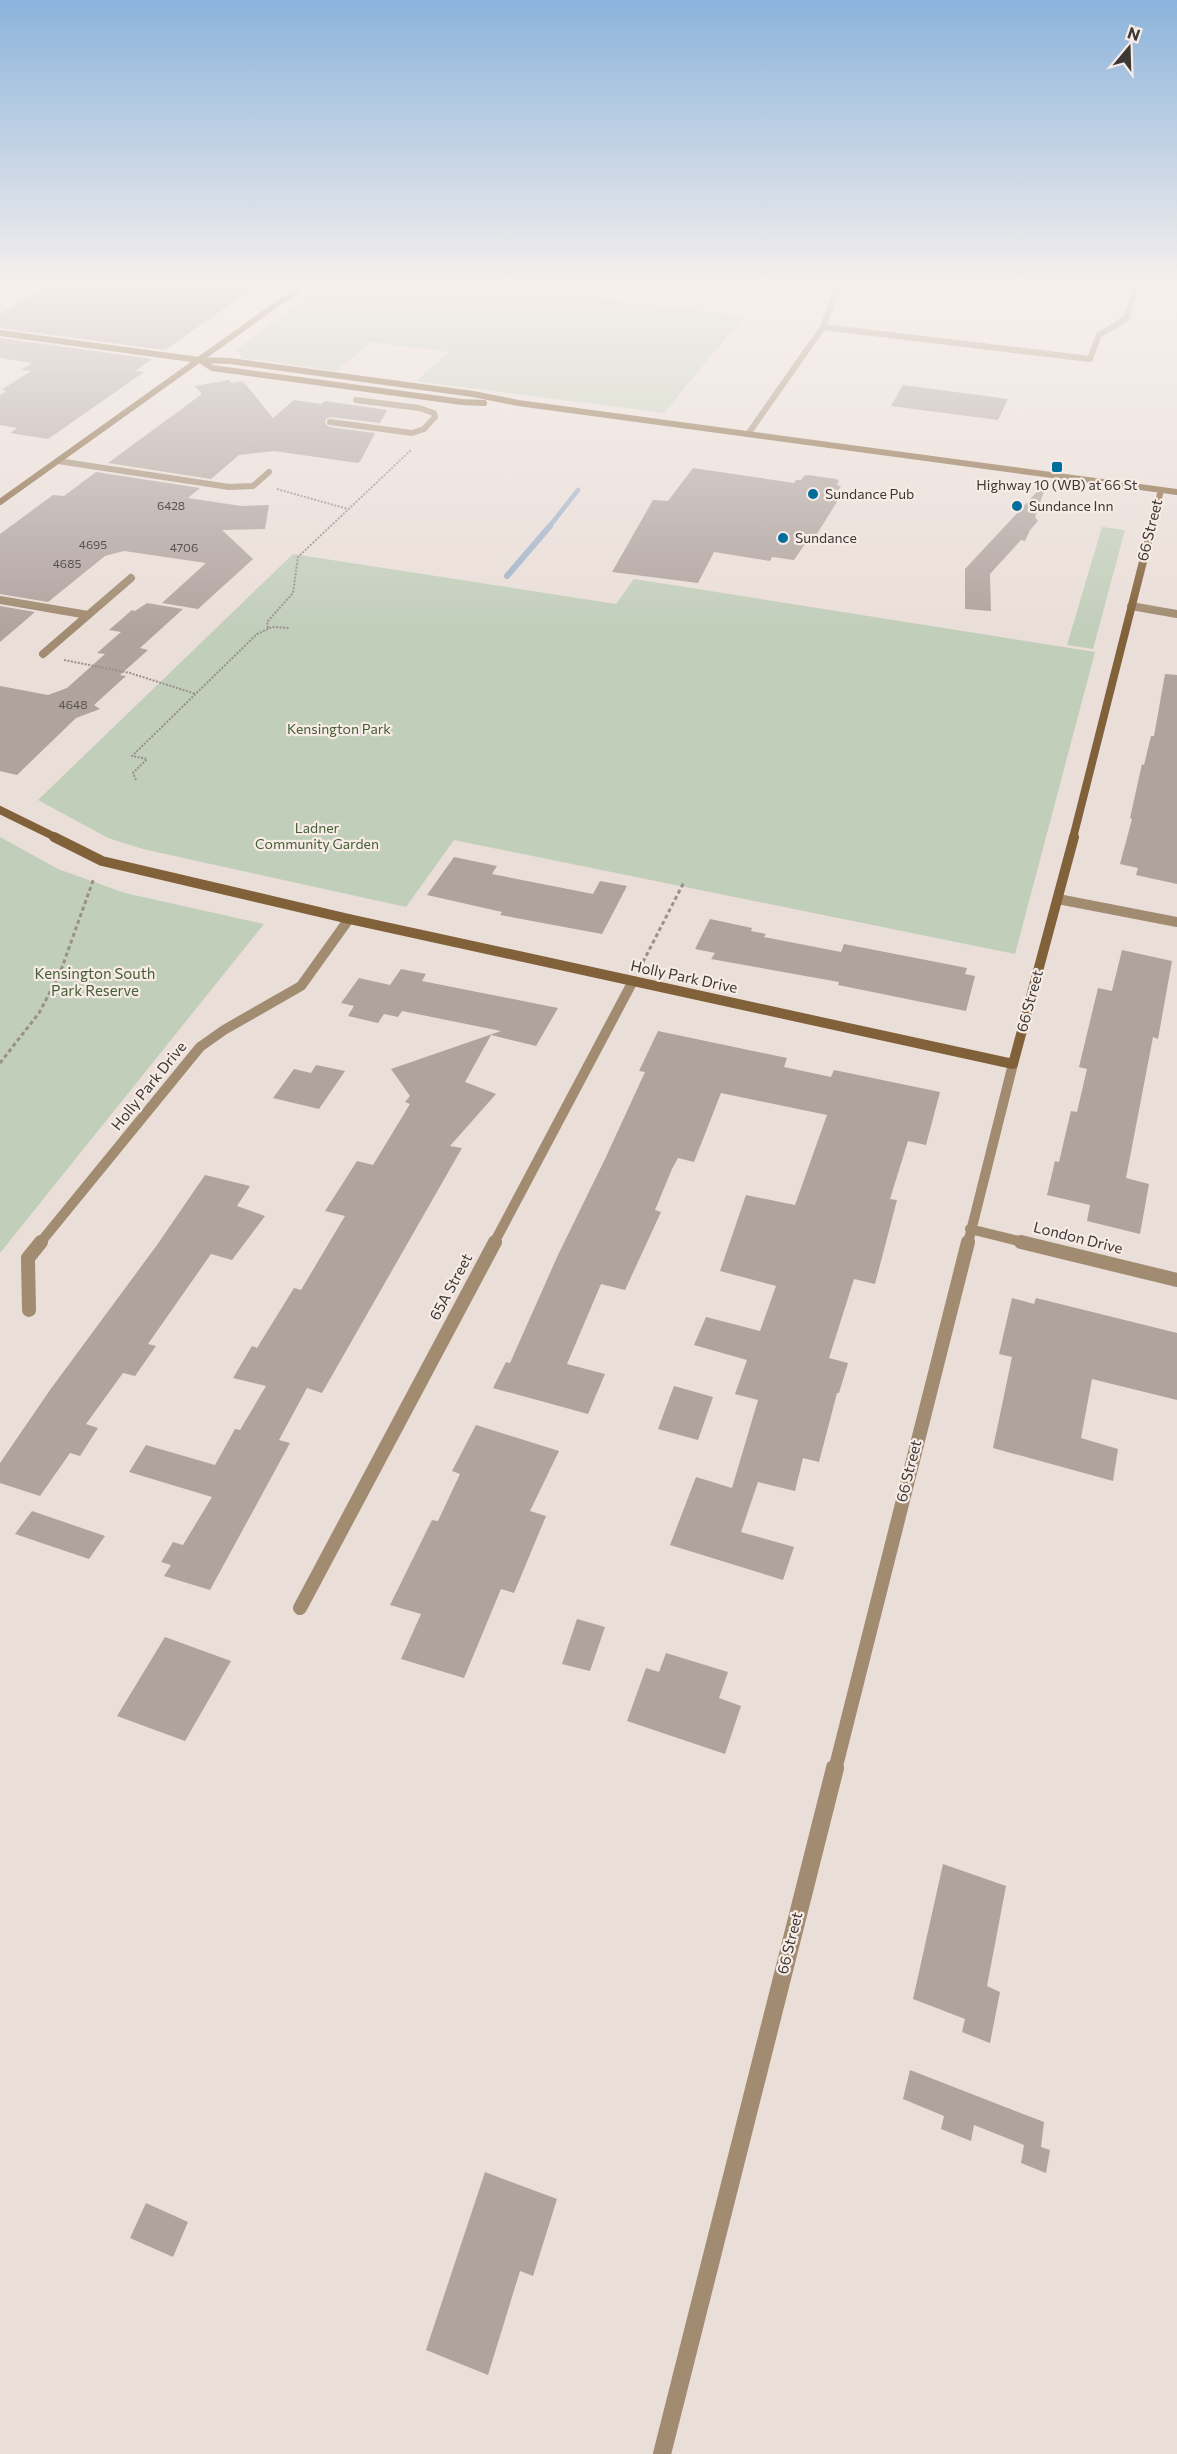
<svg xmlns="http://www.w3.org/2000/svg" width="1177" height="2454" viewBox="0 0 1177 2454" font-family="Commissioner,sans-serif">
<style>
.green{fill:#c1ceba}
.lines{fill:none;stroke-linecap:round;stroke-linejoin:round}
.stream-far1{stroke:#a1b2cb;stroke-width:4.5}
.stream{stroke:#a1b2cb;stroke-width:6}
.building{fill:#afa39e}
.path-far1{stroke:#99908c;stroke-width:2;stroke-dasharray:2 1.5;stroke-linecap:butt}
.path{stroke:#99908c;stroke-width:3;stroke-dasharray:4 3;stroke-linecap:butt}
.lane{stroke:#a18b71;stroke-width:6}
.street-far4{stroke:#a18b71;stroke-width:6}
.street-far3{stroke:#a18b71;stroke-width:8}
.street-far2{stroke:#a18b71;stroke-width:10}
.street-far1{stroke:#a18b71;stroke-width:14}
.street{stroke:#a18b71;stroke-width:18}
.secondary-far2{stroke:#816139;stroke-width:6}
.secondary-far1{stroke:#816139;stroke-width:8}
.secondary{stroke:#816139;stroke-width:10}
.poi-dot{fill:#006e9a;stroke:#f7ebe5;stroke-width:2}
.labels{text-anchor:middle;stroke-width:4.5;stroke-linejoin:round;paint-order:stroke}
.number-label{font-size:12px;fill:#59534f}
.far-poi-label{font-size:14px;fill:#3c3835;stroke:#f7ebe5;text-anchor:start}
.far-park-label{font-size:14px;fill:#445f36;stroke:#f7ebe5}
.street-label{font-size:15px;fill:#3c3835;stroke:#f7ebe5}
.park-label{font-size:15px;fill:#445f36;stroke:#f7ebe5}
</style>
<rect width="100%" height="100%" fill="#eaded8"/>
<path class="green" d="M322 287H509L744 316 664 413 416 381 449 352 372 342 336 371 243 358 236 350Z
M1102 527 1125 530 1093 649 1067 645Z
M293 554 616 604 634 579 1095 652 1015 954 454 840 406 907 143 849 108 838 38 800Z
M0 837 58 869 125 893 264 924 0 1253Z"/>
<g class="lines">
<path class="stream-far1" d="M549 527 578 490"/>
<path class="stream" d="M507 576 550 526"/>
</g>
<path class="building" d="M46 287H255L165 350 0 328V314Z
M0 338 152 359 135 371 144 372 48 439 10 433 17 428 0 425V395L7 391 1 390 31 371 21 370 32 363 0 358Z
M229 380 232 383 243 381 273 418 294 400 321 404 325 401 387 410 380 423 331 417 326 419 325 423 329 427 375 433 361 460 358 463 274 451 239 455 211 479 108 463 202 394 195 386Z
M903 385 1008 399 998 420 891 406Z
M693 468 794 483 796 480H801L804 476 808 475 836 479 839 481 837 485 841 486 835 496 840 497 812 542 807 541 794 560 772 557 770 561 714 552 698 583 612 572 653 500 668 501Z
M96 472 200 488 188 498 241 506 269 505 265 529 222 530 253 559 198 609 162 603 206 563 124 551 105 556 48 602 0 594V534L53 495 64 496Z
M1048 480 1035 517 1038 521 1030 530 1025 541 1021 540 990 574 991 611 965 609V569Z
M147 603 183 609 140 648 148 650 120 675 126 676 94 705 100 709 76 718 17 775 0 771V686L48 695 67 688 105 654 97 653 121 632 109 630 132 610 135 611Z
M0 606 35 612 0 642Z
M1165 674 1177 675V884L1136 875 1138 868 1120 864 1132 819 1130 818 1142 764 1144 765 1151 736H1154Z
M454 857 497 866 492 874 593 894 600 881 627 886 602 934 500 915 502 912 427 895Z
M710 919 752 928 751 931 766 934 764 937 841 952 844 944 967 968 965 974 975 976 966 1011 838 985 839 982 711 959 715 953 695 949Z
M1122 950 1172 961 1158 1039 1153 1037 1126 1178 1149 1184 1140 1234 1087 1221 1090 1205 1047 1195 1055 1161 1059 1162 1071 1111 1077 1112 1087 1069 1079 1067 1098 988 1112 991Z
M401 969 426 974 422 981 558 1008 536 1046 491 1035 465 1082 496 1094 450 1146 462 1148 322 1393 307 1388 279 1440 290 1443 210 1590 164 1576 171 1565 161 1562 173 1542 183 1545 212 1497 129 1472 146 1445 215 1465 235 1429 240 1430 266 1386 233 1378 252 1346 257 1348 294 1288 301 1290 345 1216 325 1211 357 1161 373 1165 410 1104 405 1102 410 1096 391 1069 501 1031 402 1011 398 1017 384 1014 378 1023 348 1016 354 1006 341 1003 359 978 390 985Z
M658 1031 787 1058 784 1067 831 1077 834 1070 940 1092 926 1145 908 1141 890 1199 897 1200 875 1284 854 1279 829 1358 848 1363 839 1393H837L819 1462 803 1458 795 1491 758 1482 741 1532 794 1547 783 1580 670 1545 696 1477 732 1488 758 1400 735 1394 747 1360 694 1345 706 1317 760 1331 776 1286 720 1271 746 1195 795 1205 827 1115 721 1093 694 1162 678 1158 672 1169 655 1210 661 1212 625 1290 601 1284 567 1364 605 1374 588 1414 493 1388 506 1362 510 1363 558 1255 605 1159 645 1072 639 1071Z
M316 1065 345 1071 319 1109 273 1098 294 1069 311 1073Z
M205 1175 250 1186 237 1206 265 1216 232 1260 211 1254 148 1344 156 1346 135 1376 123 1373 86 1424 98 1428 80 1456 70 1453 40 1496 0 1483V1463L50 1390 157 1245Z
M1012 1298 1034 1304 1036 1298 1177 1333V1400L1092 1379 1081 1438 1118 1449 1113 1481 993 1448 1012 1357 999 1354Z
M674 1386 713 1397 698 1440 658 1429Z
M476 1425 559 1451 530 1511 546 1516 514 1593 501 1589 464 1678 401 1659 421 1614 390 1605 432 1520 438 1521 460 1474 452 1471Z
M32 1511 105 1536 89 1559 15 1534Z
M577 1619 605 1627 590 1671 562 1664Z
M165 1637 231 1661 185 1741 117 1716Z
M666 1653 728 1672 719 1698 741 1706 725 1754 627 1721 646 1668 659 1672Z
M943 1864 1006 1886 987 1986 1000 1992 990 2043 962 2032 965 2019 913 1999Z
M910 2070 1044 2122 1041 2147 1050 2150 1046 2173 1021 2163 1024 2145 974 2125 971 2141 941 2129 944 2116 903 2099Z
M485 2172 557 2199 533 2276 520 2271 488 2375 426 2350Z
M146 2203 188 2222 173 2257 130 2238Z"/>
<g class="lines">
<path class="path-far1" d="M277 489 348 509
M268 628 267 622 293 593 298 557 411 450
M64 660 130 673 196 694
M136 780 133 773 147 759 132 756 257 634 272 627 290 628"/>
<path class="path" d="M643 962 684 882
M0 1063 39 1013 60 973 94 878"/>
<path class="lane" d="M823 327 1090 359 1099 335 1126 319 1136 287
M330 422 412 433 424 429 435 417 434 413 419 408 356 400
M748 434 823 327 838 287"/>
<path class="street-far4" d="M58 461 229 487 253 486 269 472"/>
<path class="street-far3" d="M0 600 88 615
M1131 606 1177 614
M43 654 131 578"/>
<path class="street-far2" d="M1058 899 1177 922
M970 1229 1027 1243
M40 1243 200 1047 224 1030 301 986 349 919
M494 1243 633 981
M968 1243 1013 1064"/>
<path class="street-far1" d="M1021 1242 1177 1280
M29 1310 28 1258 41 1242
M300 1608 495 1242
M835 1770 968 1242"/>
<path class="street" d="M662 2454 835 1768"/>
<path class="secondary-far2" d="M0 333 199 360 230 361 473 394 518 403 1177 492
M200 360 212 368 462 402 484 403
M0 502 301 287
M1152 527 1161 490"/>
<path class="secondary-far1" d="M0 810 57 838
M1073 838 1152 526"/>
<path class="secondary" d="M54 837 102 861 349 919 1013 1064 1074 837"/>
</g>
<linearGradient id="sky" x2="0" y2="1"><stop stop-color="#8bb3dc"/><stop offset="0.45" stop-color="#f6f0ed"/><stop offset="1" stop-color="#f6f0ed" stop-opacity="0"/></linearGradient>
<rect width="1177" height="631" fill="url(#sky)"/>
<g class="poi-dot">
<rect x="1051" y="461" width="12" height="12" rx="3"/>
<circle cx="813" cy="494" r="6"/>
<circle cx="1017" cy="506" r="6"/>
<circle cx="783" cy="538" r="6"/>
</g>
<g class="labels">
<g class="number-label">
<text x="171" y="510">6428</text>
<text x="93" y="549">4695</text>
<text x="184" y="552">4706</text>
<text x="67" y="568">4685</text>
<text x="73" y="709">4648</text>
</g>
<g class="far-poi-label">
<text x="1057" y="490" text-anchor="middle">Highway 10 (WB) at 66 St</text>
<text x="825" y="499">Sundance Pub</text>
<text x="1029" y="511">Sundance Inn</text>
<text x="795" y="543">Sundance</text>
</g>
<g class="far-park-label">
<text x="339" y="734">Kensington Park</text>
<text x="317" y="833">Ladner<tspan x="317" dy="16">Community Garden</tspan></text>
</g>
<g class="street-label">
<text transform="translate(1150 530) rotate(-76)" y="5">66 Street</text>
<text transform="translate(684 977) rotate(12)" y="5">Holly Park Drive</text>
<text transform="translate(1030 1001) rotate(-75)" y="5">66 Street</text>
<text transform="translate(149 1086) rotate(-51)" y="5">Holly Park Drive</text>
<text transform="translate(1078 1238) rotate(14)" y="5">London Drive</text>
<text transform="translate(451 1287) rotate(-62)" y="5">65A Street</text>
<text transform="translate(909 1471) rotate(-76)" y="5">66 Street</text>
<text transform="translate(790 1943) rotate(-76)" y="5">66 Street</text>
</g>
<g class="park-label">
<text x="95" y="979">Kensington South<tspan x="95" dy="17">Park Reserve</tspan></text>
</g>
</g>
<g transform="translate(1129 48) rotate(19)" stroke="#f7ebe5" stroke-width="4.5" paint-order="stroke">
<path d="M0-4.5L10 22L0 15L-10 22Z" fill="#3c3835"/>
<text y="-9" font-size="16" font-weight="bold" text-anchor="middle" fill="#3c3835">N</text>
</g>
</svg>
